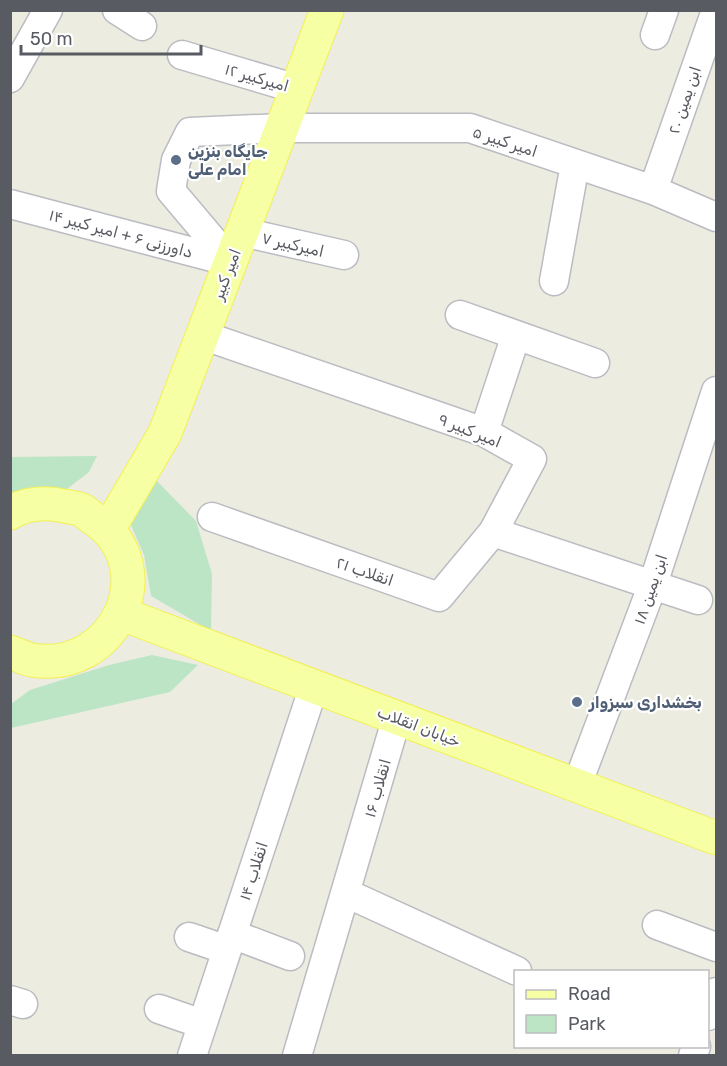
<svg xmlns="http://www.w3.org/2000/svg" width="727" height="1066" viewBox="0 0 727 1066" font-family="Rubik,'Noto Naskh Arabic',sans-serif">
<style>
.green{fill:#bce5c6}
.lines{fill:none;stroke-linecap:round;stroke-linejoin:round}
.minor-casing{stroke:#bbbcc2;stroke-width:31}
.major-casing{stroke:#f3f052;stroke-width:35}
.minor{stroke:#fff;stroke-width:28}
.major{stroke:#f6ffa3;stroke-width:33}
.service-dot{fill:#5c6f8a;stroke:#fff;stroke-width:2}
.labels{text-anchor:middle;stroke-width:4.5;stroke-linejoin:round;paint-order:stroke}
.street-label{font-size:16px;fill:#595b62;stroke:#fff}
.service-label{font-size:16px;font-weight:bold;fill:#4e5e75;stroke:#fff;text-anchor:start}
</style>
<rect width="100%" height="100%" fill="#ecece0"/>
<path class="green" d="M97 456 89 472 63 492 11 501V457Z
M152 476 196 521 212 574 211 631 151 596 144 555 128 518Z
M152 655 198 665 170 692 11 728V704L30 690 109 665Z"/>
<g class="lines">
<g class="minor-casing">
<path id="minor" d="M117 10 142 26
M655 35 664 10
M182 55 297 89
M10 78 48 10
M653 190 716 10
M10 204 231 262
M242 232 344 255
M231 262 171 191 176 160 190 132 282 128H470L653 190 716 217
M554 281 575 164
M460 315 595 363
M202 335 484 432 532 459 493 532 698 600
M484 432 516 335
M212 517 439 597 493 532
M577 785 653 584 716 391
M346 893 517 971
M657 925 716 947
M232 934 290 956
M189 937 227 950
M10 1000 23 1004
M159 1009 202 1024
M708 1016 716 992
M192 1056 314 686
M297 1056 397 717
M693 1056 696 1046"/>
</g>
<g class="major-casing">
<path id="major" d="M10 513C25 503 47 502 64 506 69 507 77 508 82 510 87 513 92 518 97 521 164 571 113 674 32 660 25 659 17 654 10 652
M108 530 165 433 327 10
M122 614 716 838"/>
</g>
<use href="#minor" class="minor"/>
<use href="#major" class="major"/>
</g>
<g class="service-dot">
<circle cx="176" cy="160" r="6"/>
<circle cx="577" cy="702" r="6"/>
</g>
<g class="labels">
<g class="street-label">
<text transform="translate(257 77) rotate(16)" y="6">امیرکبیر ۱۲</text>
<text transform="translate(684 100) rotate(-71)" y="6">ابن یمین ۲۰</text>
<text transform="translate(505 141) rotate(18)" y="6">امیر کبیر ۵</text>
<text transform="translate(121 233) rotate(15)" y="6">داورزنی ۶ + امیر کبیر ۱۴</text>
<text transform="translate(293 244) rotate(13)" y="6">امیرکبیر ۷</text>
<text transform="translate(226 274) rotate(-69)" y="6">امیر کبیر</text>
<text transform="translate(470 430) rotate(22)" y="6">امیر کبیر ۹</text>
<text transform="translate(365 571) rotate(19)" y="6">انقلاب ۲۱</text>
<text transform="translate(650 589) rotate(-71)" y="6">ابن یمین ۱۸</text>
<text transform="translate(419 726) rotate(21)" y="6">خیابان انقلاب</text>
<text transform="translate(377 788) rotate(-74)" y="6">انقلاب ۱۶</text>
<text transform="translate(253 871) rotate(-72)" y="6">انقلاب ۱۴</text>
</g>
<g class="service-label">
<text x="188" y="157">جایگاه بنزین<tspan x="188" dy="18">امام علی</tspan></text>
<text x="589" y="708">بخشداری سبزوار</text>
</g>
</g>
<rect width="727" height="1066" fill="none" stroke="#595b62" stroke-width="24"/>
<rect x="514" y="970" width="195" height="78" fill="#ffffff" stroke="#bdbdc0" stroke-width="1.5"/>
<rect x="526" y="990" width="30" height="9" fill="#f6ffa3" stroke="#bdbdc0" stroke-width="1.5"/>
<text x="568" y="1000" font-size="18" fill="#595b62">Road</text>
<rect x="526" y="1015" width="30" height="18" fill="#bce5c6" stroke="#bdbdc0" stroke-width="1.5"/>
<text x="568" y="1030" font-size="18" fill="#595b62">Park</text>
<path d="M21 45v9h180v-9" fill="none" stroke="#595b62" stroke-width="3"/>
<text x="30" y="45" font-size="18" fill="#595b62" stroke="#ffffff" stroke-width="4.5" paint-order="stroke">50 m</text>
</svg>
